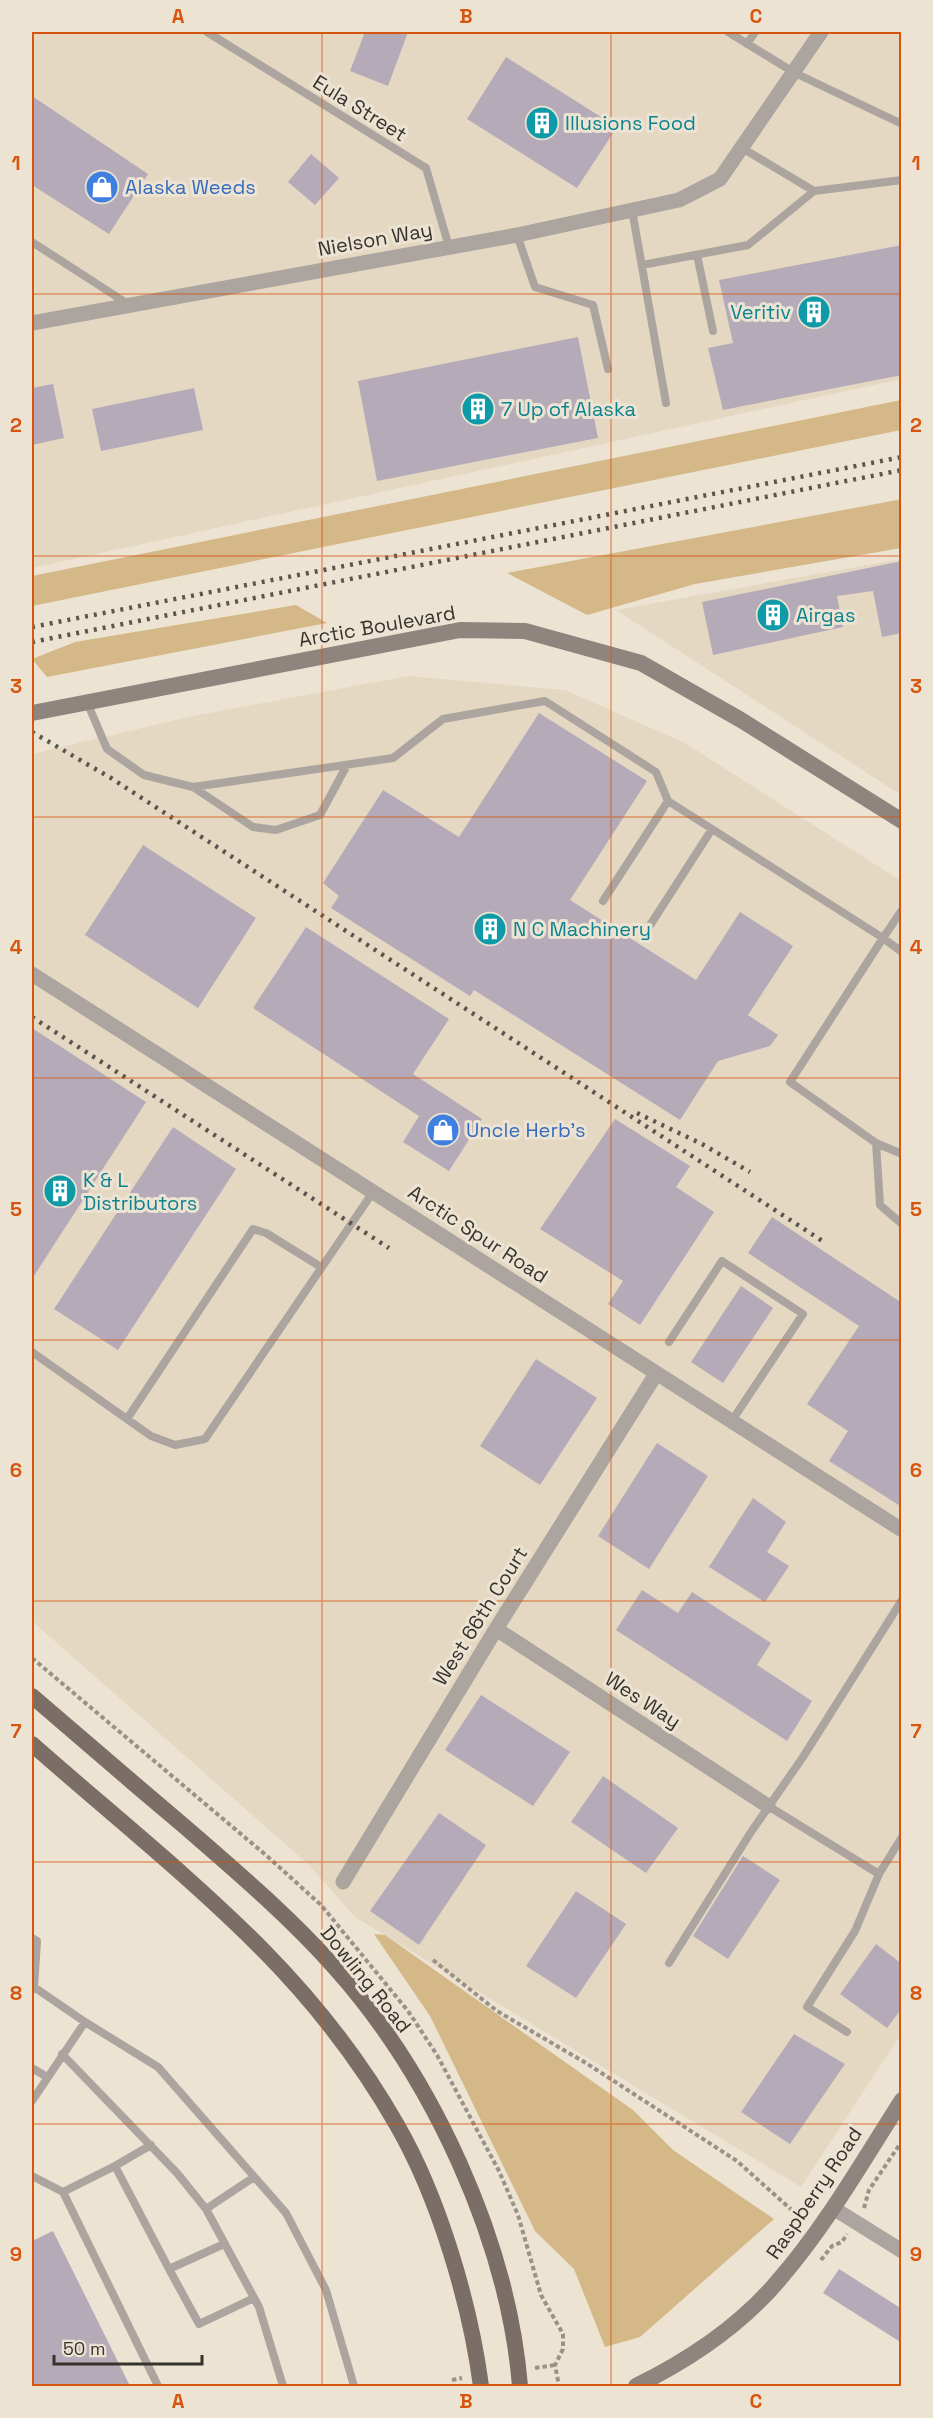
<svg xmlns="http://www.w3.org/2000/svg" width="933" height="2418" viewBox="0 0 933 2418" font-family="'Space Grotesk',sans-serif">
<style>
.built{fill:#e5d8c2}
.green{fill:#d4b887}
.building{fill:#b5aab8}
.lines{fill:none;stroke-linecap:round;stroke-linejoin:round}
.path{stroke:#989287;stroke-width:4;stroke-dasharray:4.5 3;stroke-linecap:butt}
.service{stroke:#aba49f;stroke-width:8}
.minor{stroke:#aba49f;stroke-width:15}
.secondary{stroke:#8f847e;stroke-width:16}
.primary{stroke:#7a6e66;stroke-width:16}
.rail{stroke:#5a564e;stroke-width:4.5;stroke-dasharray:3 6;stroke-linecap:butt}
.grid{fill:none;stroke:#d6550f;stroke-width:1.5;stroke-opacity:0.55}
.labels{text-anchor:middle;stroke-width:6;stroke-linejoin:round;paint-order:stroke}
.street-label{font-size:20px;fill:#36332d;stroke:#ece3d3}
.culture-label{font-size:20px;fill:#0d838f;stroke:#ece3d3;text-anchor:start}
.shop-label{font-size:20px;fill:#366cbe;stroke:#ece3d3;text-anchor:start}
.neatline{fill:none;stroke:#d6550f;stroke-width:2}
.grid-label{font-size:20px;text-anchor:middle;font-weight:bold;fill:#d6550f}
</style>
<rect width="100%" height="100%" fill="#ece3d3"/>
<path class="built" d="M32 32H901V379L32 568Z
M901 559V795L616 610Z
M408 676 565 690 685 743 901 881V2034L801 2187 355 1917 309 1865 32 1621V754L188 717Z"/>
<path class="green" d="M901 400V430L32 606V576Z
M897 500 901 501V548L695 584 587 615 507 573Z
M296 605 327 623 47 677 32 659 75 642Z
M374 1934 385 1935 633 2110 673 2150 774 2219 640 2337 605 2347 574 2269 535 2231 430 2016Z"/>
<path class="building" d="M365 32H408L388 86 350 71Z
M506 57 617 127 577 188 467 119Z
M32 96 148 174 109 234 32 185Z
M311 154 339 178 315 205 288 182Z
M902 245V375L723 410 708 348 733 343 719 280Z
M578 337 598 438 377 481 358 381Z
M53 384 64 438 32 445V388Z
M194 388 203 430 101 451 92 409Z
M902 561V633L882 637 873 591 837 596 843 627 713 655 702 602Z
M539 713 647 781 570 900 696 980 740 912 793 946 748 1015 778 1035 770 1046 718 1061 680 1120 474 990 470 996 331 908 339 896 323 883 383 790 459 837Z
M143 845 256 918 198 1008 85 935Z
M306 927 449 1019 413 1074 482 1119 449 1171 403 1142 419 1116 253 1008Z
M32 1028 146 1102 32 1279Z
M615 1119 690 1166 676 1187 714 1212 640 1325 608 1304 623 1281 540 1229Z
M173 1127 236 1169 118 1350 54 1309Z
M772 1217 902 1303V1507L829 1461 848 1431 807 1404 859 1326 748 1253Z
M741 1286 773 1308 723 1383 691 1362Z
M536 1359 597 1398 540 1485 480 1446Z
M657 1443 708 1476 649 1569 598 1536Z
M753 1498 786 1522 767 1552 789 1566 765 1602 709 1567Z
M642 1590 678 1613 692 1592 771 1643 757 1665 812 1701 787 1741 616 1630Z
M481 1695 570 1752 533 1806 445 1750Z
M603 1776 678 1828 646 1873 571 1822Z
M439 1813 486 1845 419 1945 370 1911Z
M743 1856 780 1880 728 1959 693 1936Z
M576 1891 626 1924 576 1998 526 1966Z
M876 1944 902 1964V2008L887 2028 840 1994Z
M794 2034 845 2064 790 2144 741 2112Z
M53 2231 130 2386H32V2241Z
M839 2269 902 2309V2343L823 2293Z"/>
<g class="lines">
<path class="path" d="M32 1658 267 1856 321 1905 408 2011 437 2055 477 2130 499 2171 518 2215 541 2295 563 2334V2349L555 2365 559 2386
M433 1960 497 2011 586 2063 737 2161 803 2220
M864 2208 869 2190 902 2141
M821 2260 832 2246 842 2242 847 2234
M535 2368 555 2365
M452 2380 462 2378"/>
<path class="service" d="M207 32 426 168 449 247
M728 32 795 73 902 124
M747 44 755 32
M814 191 902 180
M632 210 666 403
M517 235 535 287 593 305 608 369
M32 242 128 304
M697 255 713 331
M642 265 748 245 814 191 742 148
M87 702 107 749 144 775 193 787
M347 765 320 815 276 830 253 827 193 787 393 758 443 719 545 701 656 772 668 801
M603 901 668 801 712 829
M647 930 712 829 883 938 902 910
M902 952 883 938 790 1082 876 1143 902 1154
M876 1143 880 1205 902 1224
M669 1342 722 1261 803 1314 731 1422
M32 1352 151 1436 175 1445 205 1439 373 1192
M127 1419 253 1229 266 1233 321 1267
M768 1806 879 1874 902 1837
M32 1938 37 1941 34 1987
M669 1963 751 1832 803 1757 902 1600
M32 1990 34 1987 85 2022 158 2067 286 2213 326 2290 354 2386
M847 2032 807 2007 855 1931 879 1874
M62 2054 177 2173 206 2209 259 2307 283 2386
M32 2068 47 2077
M32 2101 85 2022
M151 2145 115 2166 169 2269 224 2244
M32 2176 63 2192 115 2166
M63 2192 158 2386
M206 2209 254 2177
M169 2269 199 2324 254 2298"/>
<path class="minor" d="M32 323 517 235 679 200 720 179 821 32
M32 974 902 1530
M496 1629 768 1806
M343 1882 496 1629 656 1374
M833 2208 902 2251"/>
<path class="secondary" d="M32 713 460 630 525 631 641 663 741 720 902 821
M636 2386C689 2360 739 2327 778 2281 826 2226 862 2162 902 2100"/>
<path class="primary" d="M32 1696C82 1739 133 1783 184 1826 236 1871 290 1917 336 1969 433 2078 508 2241 520 2386
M32 1744C110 1813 192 1878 265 1952 315 2003 361 2062 397 2125 439 2198 470 2303 481 2386"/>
<path class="rail" d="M32 627 902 457
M32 642 902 470
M32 732 111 778 824 1242
M32 1017 389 1248
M637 1113 702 1144 750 1172"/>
</g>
<path class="grid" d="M322 32V2386M611 32V2386M32 294H902M32 556H902M32 817H902M32 1078H902M32 1340H902M32 1601H902M32 1862H902M32 2124H902"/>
<defs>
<g id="building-disc" transform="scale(1.725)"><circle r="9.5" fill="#0f9aa8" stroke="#ece3d3"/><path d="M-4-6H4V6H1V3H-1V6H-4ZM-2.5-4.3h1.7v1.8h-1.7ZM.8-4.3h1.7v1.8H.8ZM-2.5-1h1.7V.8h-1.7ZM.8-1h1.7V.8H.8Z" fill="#fff"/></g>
<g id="shop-disc" transform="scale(1.725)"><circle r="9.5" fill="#3f7fe0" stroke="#ece3d3"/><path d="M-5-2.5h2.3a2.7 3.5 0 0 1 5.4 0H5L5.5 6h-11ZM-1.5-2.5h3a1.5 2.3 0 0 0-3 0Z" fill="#fff"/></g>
</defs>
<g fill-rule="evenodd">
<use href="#building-disc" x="542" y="123"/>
<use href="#shop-disc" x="102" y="187"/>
<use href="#building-disc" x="814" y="312"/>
<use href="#building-disc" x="478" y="409"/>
<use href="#building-disc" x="773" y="615"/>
<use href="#building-disc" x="490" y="929"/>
<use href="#shop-disc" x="443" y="1130"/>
<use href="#building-disc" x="60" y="1191"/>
</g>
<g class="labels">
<g class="street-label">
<text transform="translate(360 108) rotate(32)" y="7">Eula Street</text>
<text transform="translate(375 239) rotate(-10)" y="7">Nielson Way</text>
<text transform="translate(377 626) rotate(-10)" y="7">Arctic Boulevard</text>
<text transform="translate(478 1234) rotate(33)" y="7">Arctic Spur Road</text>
<text transform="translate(480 1616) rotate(-58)" y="7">West 66th Court</text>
<text transform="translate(643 1700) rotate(33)" y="7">Wes Way</text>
<text transform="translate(366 1979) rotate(51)" y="7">Dowling Road</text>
<text transform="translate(814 2193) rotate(-56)" y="7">Raspberry Road</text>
</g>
<g class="culture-label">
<text x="565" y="130">Illusions Food</text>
<text x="791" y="319" text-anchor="end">Veritiv</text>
<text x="501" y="416">7 Up of Alaska</text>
<text x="796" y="622">Airgas</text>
<text x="513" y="936">N C Machinery</text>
<text x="83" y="1187">K &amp; L<tspan x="83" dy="23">Distributors</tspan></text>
</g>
<g class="shop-label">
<text x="125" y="194">Alaska Weeds</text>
<text x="466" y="1137">Uncle Herb's</text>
</g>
</g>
<rect width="933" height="2418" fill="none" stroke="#ece3d3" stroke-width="66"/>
<path d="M54 2355v9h148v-9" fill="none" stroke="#36332d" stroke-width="3"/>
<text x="63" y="2355" font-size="18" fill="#36332d" stroke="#ece3d3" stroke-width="4.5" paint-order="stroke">50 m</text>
<rect x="33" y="33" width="867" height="2352" class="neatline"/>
<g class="grid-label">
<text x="178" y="23">A</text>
<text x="466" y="23">B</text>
<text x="756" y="23">C</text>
<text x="16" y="170">1</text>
<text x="916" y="170">1</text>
<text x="16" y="432">2</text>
<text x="916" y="432">2</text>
<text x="16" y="693">3</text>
<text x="916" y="693">3</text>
<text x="16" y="954">4</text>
<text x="916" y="954">4</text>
<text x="16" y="1216">5</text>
<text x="916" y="1216">5</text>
<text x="16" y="1477">6</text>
<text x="916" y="1477">6</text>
<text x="16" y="1738">7</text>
<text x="916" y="1738">7</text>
<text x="16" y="2000">8</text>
<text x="916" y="2000">8</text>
<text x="16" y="2261">9</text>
<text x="916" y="2261">9</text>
<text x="178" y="2408">A</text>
<text x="466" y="2408">B</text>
<text x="756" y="2408">C</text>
</g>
</svg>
